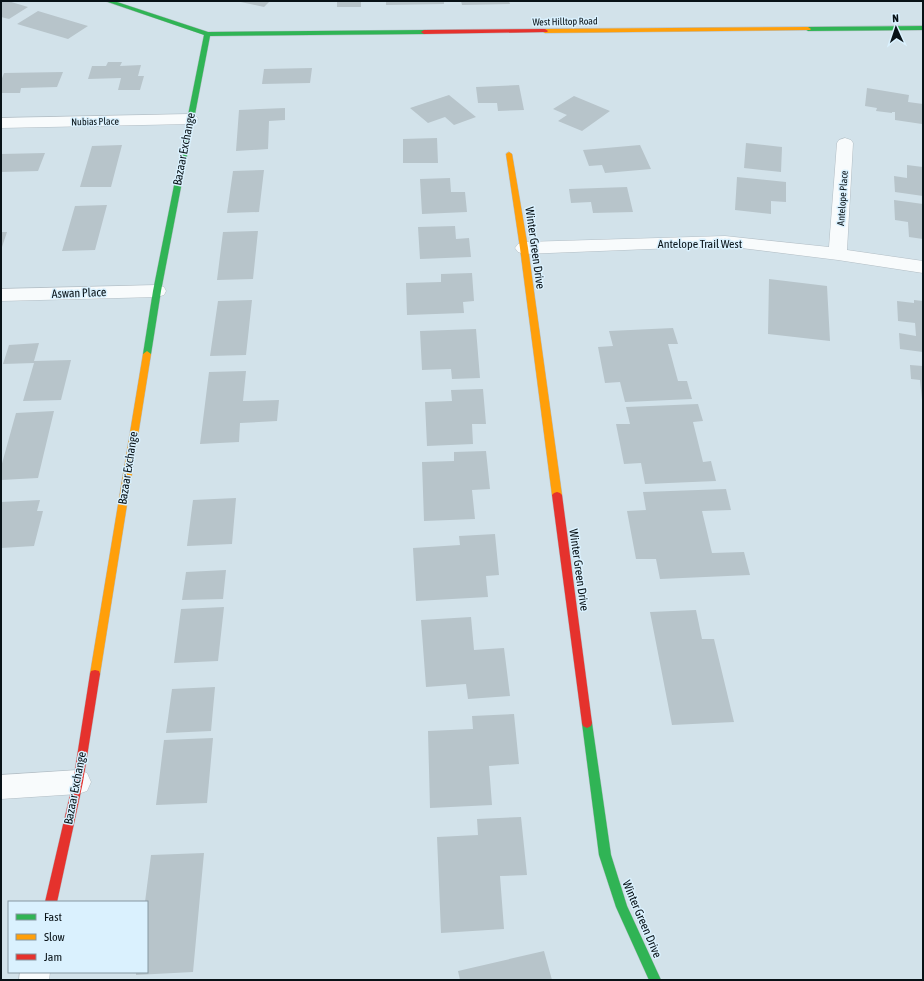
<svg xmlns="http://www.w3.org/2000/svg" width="924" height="981" viewBox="0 0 924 981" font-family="'Asap Condensed',sans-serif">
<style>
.building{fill:#b7c4ca}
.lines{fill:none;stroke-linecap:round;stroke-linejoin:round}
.street-casing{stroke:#b3bec5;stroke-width:1}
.fast-casing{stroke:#b3bec5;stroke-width:1}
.slow-casing{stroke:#b3bec5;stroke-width:1}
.jam-casing{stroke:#b3bec5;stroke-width:1}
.street{fill:#f8fbfc;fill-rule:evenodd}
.fast{fill:#30b455;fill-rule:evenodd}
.slow{fill:#ff9f0a;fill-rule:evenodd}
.jam{fill:#e5322d;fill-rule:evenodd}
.labels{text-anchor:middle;stroke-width:3;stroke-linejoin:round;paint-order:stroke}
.far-street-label{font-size:10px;fill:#081217;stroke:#daf1fe}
.street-label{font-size:12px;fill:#081217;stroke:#daf1fe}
</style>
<rect width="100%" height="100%" fill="#d2e2ea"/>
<path class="building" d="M1 1H8L28 7 9 19 1 17Z
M236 1H270L264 7Z
M337 1H361V7H337Z
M386 1H444V4L386 5Z
M461 1H509L510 4 462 5Z
M38 11 88 26 68 39 17 24Z
M108 62H122L120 66 141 65 138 76H144L140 90H118L121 78 88 79 92 66H106Z
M312 68 310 83 262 84 264 69Z
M63 72 57 87 21 88 20 93H1V81L4 73Z
M519 85 524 110 498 111 497 103H478L476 87Z
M867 88 909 95 908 102 923 104 922 124 895 120V112H892V113L876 111 877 108 865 106Z
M449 95 476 117 454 125 445 117 428 123 410 108Z
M574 96 610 111 582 131 558 121 567 115 553 109Z
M285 108V120L269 121 268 149 236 151 239 110Z
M437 138 438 163H403V139Z
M746 143 782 147 781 172 744 168Z
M122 145 111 187H80L92 146Z
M640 145 651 169 605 173 602 165 589 166 583 150Z
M45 153 38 171 1 172V154Z
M907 165 923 167V196L895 192 894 176 907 178Z
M264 170 259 212 227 213 233 171Z
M737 177 786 182V202L771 201V214L735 210Z
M450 178 451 192H465L467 212 422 214 420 179Z
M627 187 633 212 593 213 591 202 571 203 569 189Z
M894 200 923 204V239L909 237 908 222 895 220Z
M107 205 95 250 62 251 75 206Z
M455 226 456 239 469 238 471 257 420 259 418 227Z
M258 231 253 279 217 280 223 232Z
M1 232H7L1 250Z
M472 273 474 301 463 302 464 313 407 315 406 283 441 282V274Z
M769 279 827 286 830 341 768 334Z
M252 300 246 355 210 356 218 301Z
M914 300 923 301V352L900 349 899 333 916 336 915 323 898 321 897 301 914 303Z
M673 328 678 344H668L678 381H687L692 399 625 402 620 382 605 383 598 347 613 346 609 331Z
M476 329 480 378 452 379 451 369 422 370 420 331Z
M39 343 34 361 71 360 61 400 23 401 34 363 3 364 9 345Z
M910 365 923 366V410L920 380 911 379Z
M246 371 243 401 279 400 277 421 240 423 239 442 200 444 209 372Z
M483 389 486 424H472L473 444 427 446 425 402 452 401 451 390Z
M698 404 703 421 693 422 703 462 711 461 716 481 645 484 641 463 624 464 616 424H630L626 407Z
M54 411 38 478 1 480V467L16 413Z
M486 451 490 489 472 490 475 519 424 521 422 462 454 461V452Z
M726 489 731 510 702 511 712 553 744 552 750 575 660 579 656 559H636L627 511 646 510 643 492Z
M236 498 232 544 187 546 193 500Z
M40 500 37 511H43L34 546 1 548V502Z
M495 534 499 575 486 576 488 597 416 601 413 548 460 545 459 536Z
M226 570 223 599 182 600 186 572Z
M224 607 218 661 174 663 181 609Z
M696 610 702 639H714L734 722 672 725 650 612Z
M471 617 474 650 504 648 510 696 468 699 466 684 426 687 421 620Z
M215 687 211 731 166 733 172 689Z
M514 714 519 764 489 766 492 805 430 808 428 731 473 729 472 716Z
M213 738 207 803 156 805 164 740Z
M521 817 527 875 500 876 504 929 441 933 437 837 478 835 477 819Z
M204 853 193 972 136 975V972H147V902H145L151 855Z
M544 951 552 980H460L458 971Z"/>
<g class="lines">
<g class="street-casing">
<path id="street" d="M190 114 196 116 198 119 196 122 190 124 1 128V118Z
M845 138 851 140 853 143 847 250 923 261V273L838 260 725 246 524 254 518 252 515 248 518 244 524 242 725 236 829 247 837 143 839 140Z
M157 285 164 287 166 291 164 295 157 297 1 301V289Z
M78 770 87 773 91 782 87 791 78 794 1 799V775Z
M20 972H50L49 980H19Z"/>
</g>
<g class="fast-casing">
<path id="fast" d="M105 1H114L208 32 424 30 427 32 424 34 210 36 161 291 151 354 147 357 143 354 153 291 204 35Z
M923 26V30L808 31 805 29 808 27Z
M587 718 591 720 592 723 611 855 627 906 661 980H649L616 907 599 855 582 723 583 720Z"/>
</g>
<g class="slow-casing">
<path id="slow" d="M808 27 811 29 810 30 545 33 542 31 545 29Z
M509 152 512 154 528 248 562 495 560 497H554L552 495 520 248 506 154Z
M147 351 151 354 100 674 99 677 95 678 91 677 90 674 143 354Z"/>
</g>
<g class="jam-casing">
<path id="jam" d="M545 29 548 31 547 32 424 34 421 32 424 30Z
M557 492 560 493 562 495 592 723 591 726 587 728 583 726 582 723 552 495 554 493Z
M95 670 99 671 100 674 83 782 57 902H45L73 782 90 674 91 671Z"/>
</g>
<use href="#street" class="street"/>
<use href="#fast" class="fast"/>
<use href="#slow" class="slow"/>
<use href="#jam" class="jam"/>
</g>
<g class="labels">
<g class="far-street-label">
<text transform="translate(565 21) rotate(-1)" y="4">West Hilltop Road</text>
<text transform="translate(95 121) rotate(-1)" y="4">Nubias Place</text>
<text transform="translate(842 198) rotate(-86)" y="4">Antelope Place</text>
</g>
<g class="street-label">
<text transform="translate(184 149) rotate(-79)" y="4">Bazaar Exchange</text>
<text x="700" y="248">Antelope Trail West</text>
<text transform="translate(535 248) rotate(82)" y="4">Winter Green Drive</text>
<text transform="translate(79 293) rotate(-2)" y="4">Aswan Place</text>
<text transform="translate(128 468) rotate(-81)" y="4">Bazaar Exchange</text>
<text transform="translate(579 570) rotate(82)" y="4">Winter Green Drive</text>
<text transform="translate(75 788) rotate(-79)" y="4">Bazaar Exchange</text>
<text transform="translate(642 919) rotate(67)" y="4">Winter Green Drive</text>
</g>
</g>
<rect width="924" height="981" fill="none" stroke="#081217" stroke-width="4"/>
<rect x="8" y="901" width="140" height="72" fill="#daf1fe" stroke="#8698a2"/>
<rect x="16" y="914" width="20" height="6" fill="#30b455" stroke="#8698a2"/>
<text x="44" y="921" font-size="12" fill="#081217">Fast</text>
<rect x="16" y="934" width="20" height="6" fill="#ff9f0a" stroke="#8698a2"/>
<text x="44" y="941" font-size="12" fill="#081217">Slow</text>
<rect x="16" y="954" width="20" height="6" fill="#e5322d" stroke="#8698a2"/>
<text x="44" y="961" font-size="12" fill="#081217">Jam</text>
<g transform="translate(896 28) rotate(357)" stroke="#daf1fe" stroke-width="3" paint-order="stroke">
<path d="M0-3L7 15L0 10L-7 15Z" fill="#081217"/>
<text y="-6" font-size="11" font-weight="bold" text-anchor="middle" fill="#081217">N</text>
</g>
</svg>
